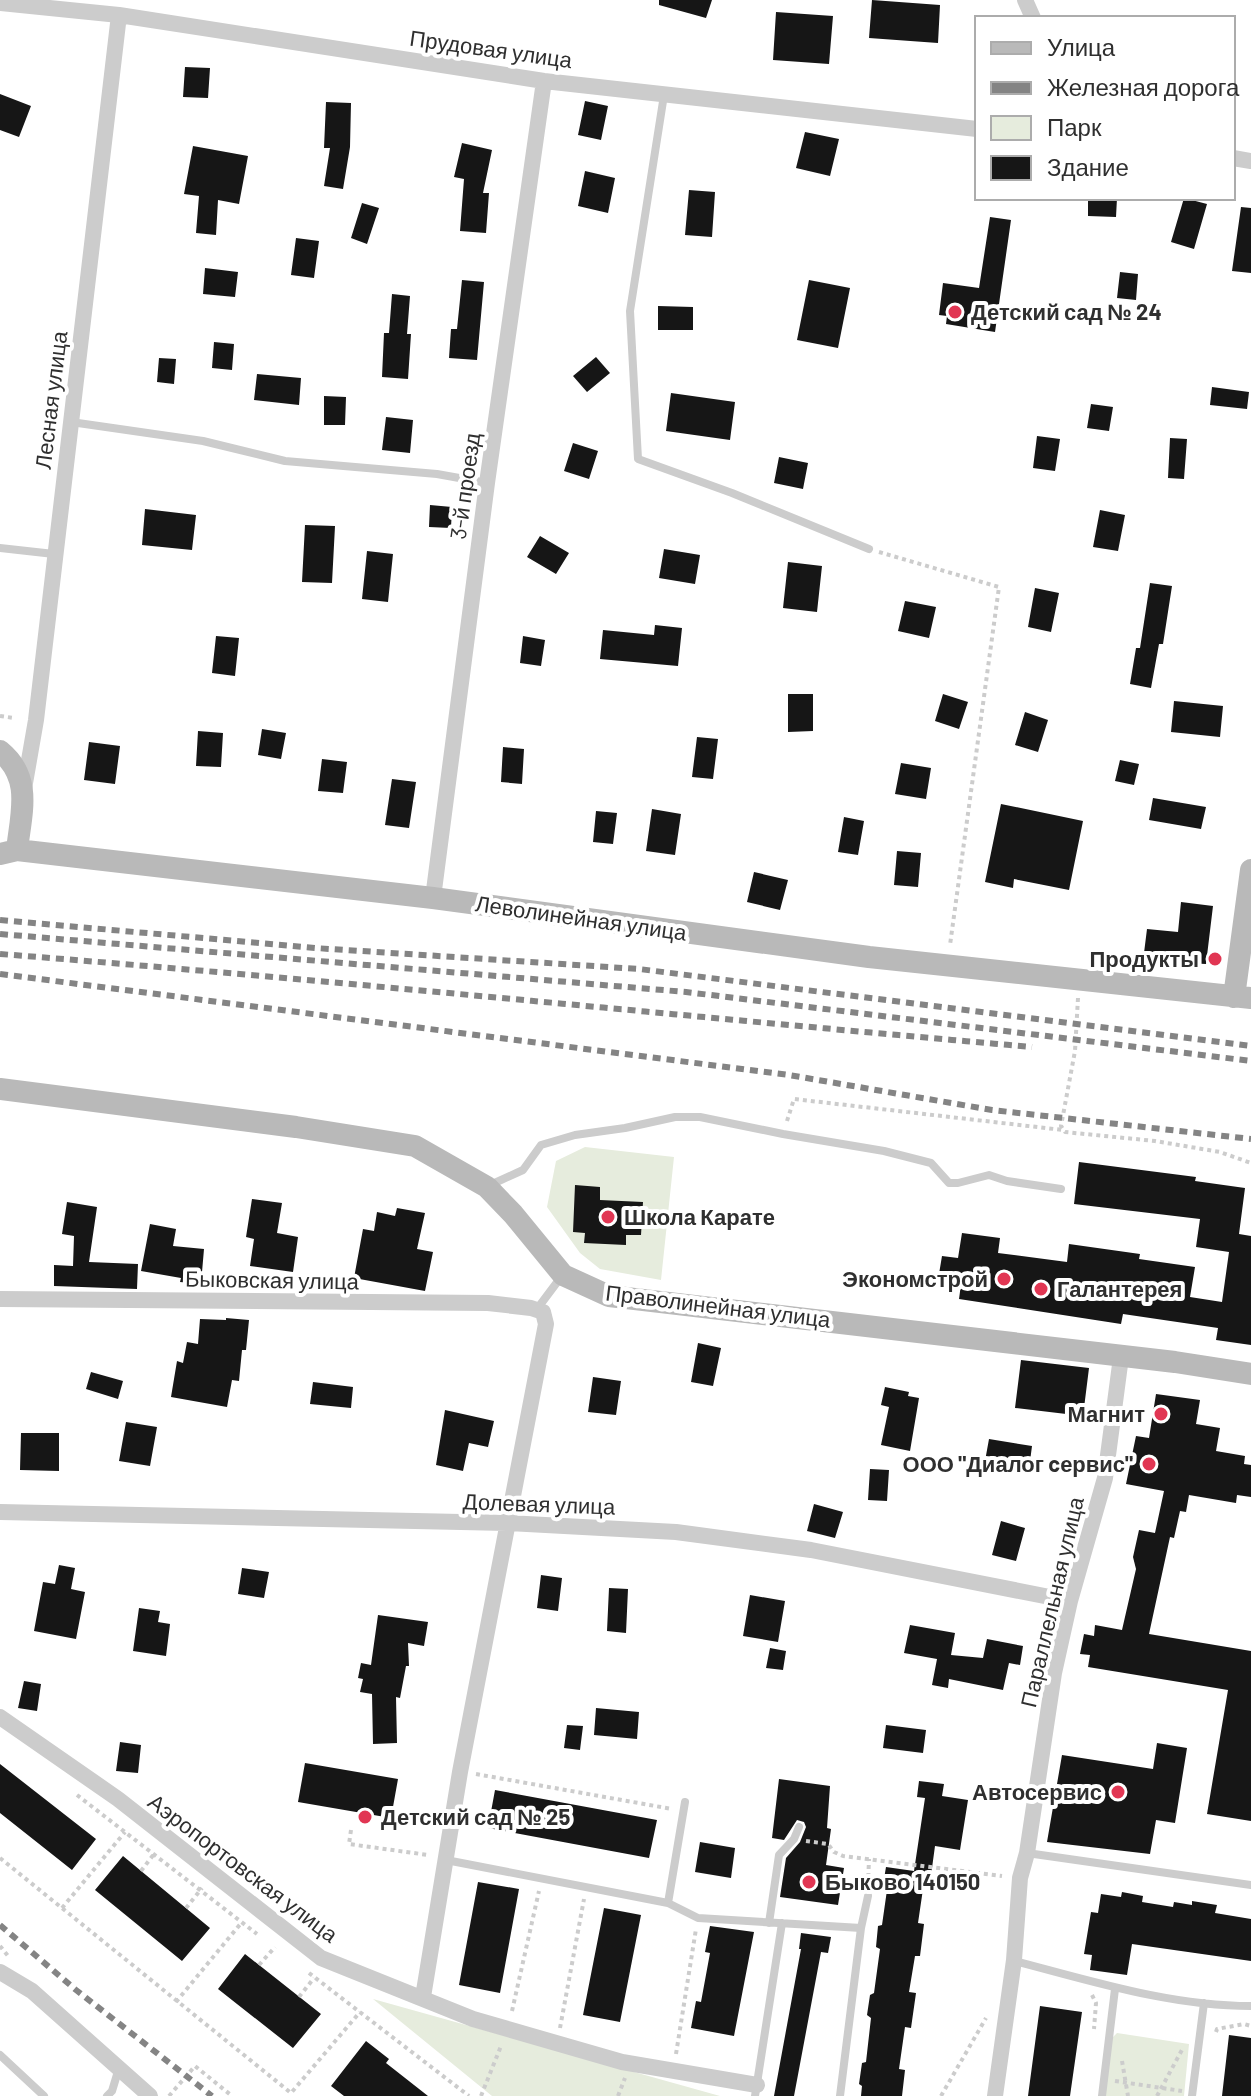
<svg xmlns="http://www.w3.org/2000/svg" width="1251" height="2096" viewBox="0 0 1251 2096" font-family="Barlow,sans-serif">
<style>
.green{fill:#e6ecdd}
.building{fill:#161616}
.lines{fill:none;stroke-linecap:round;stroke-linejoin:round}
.path{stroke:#ccc;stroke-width:4;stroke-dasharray:4 4;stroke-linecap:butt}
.lane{stroke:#ccc;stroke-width:8}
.street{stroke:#ccc;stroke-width:16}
.secondary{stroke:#b9b9b9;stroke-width:22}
.rail{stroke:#848484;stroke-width:6;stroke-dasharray:8 6;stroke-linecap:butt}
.poi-dot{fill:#e13653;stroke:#fff;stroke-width:3}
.labels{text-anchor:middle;stroke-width:8;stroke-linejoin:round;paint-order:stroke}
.street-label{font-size:22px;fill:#2f2f2f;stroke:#fff}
.poi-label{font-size:22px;font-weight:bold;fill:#2f2f2f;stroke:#fff;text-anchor:start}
</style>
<rect width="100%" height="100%" fill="#fff"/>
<path class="green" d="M585 1147 674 1157 661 1280 600 1269 580 1253 547 1207 556 1161Z
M373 1999 720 2096H492Z
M1117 2033 1189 2044 1184 2096H1105L1112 2038Z"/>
<path class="building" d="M659 0H712L706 18 659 5Z
M872 0 940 5 938 43 869 38Z
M776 12 833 16 829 64 773 60Z
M185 67 210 68 208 98 183 97Z
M0 94 31 106 19 137 0 130Z
M585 101 608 106 601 140 578 135Z
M326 102 351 103 350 147 343 189 324 186 330 148H324Z
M805 132 839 139 830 176 796 168Z
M462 143 492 150 483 193H489L486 233 460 231 464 179 454 177Z
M193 146 248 156 239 204 218 200 216 235 196 233 199 196 184 194Z
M585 171 615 178 608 213 578 206Z
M689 190 715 192 712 237 685 235Z
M1088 198H1117L1116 217 1088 216Z
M1184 198 1207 204 1194 249 1171 242Z
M362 203 379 208 367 244 351 238Z
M1241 207 1251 208V273L1232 271Z
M990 217 1011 220 995 332 946 324 947 316 939 315 943 283 979 288Z
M296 238 319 241 314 278 291 275Z
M205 268 238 272 235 297 203 294Z
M1120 272 1138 274 1136 300 1117 298Z
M462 280 484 282 477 360 449 358 451 329H457Z
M809 280 850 288 838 348 797 340Z
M392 294 410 296 407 334H411L408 379 382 377 384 333H389Z
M658 306 693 307V330H658Z
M214 342 234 344 232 370 212 368Z
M596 357 610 373 587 392 573 376Z
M159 358 176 359 174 384 157 382Z
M257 374 301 378 299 405 254 400Z
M1212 387 1249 392 1247 409 1210 405Z
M671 393 735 402 730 440 666 431Z
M324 396 346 397 345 425H324Z
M1091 404 1113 407 1109 431 1087 428Z
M386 417 413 420 410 453 382 450Z
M1037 436 1060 439 1055 471 1033 468Z
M1170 438 1187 439 1184 479 1168 478Z
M573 443 598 451 589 479 564 471Z
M779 457 808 463 803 489 774 483Z
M430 505 452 507 451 528 429 527Z
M145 509 196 515 192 550 142 545Z
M1100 510 1125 515 1118 551 1093 547Z
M305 525 335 526 332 583 302 582Z
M540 536 569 553 556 574 527 557Z
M664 549 700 555 695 584 659 578Z
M367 551 393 554 388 602 362 599Z
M788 562 822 566 817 612 783 608Z
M1150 583 1172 586 1163 644H1159L1151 688 1130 684 1136 648H1140Z
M1035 588 1059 593 1051 632 1028 627Z
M905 601 936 607 929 638 898 631Z
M655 625 682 628 678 666 600 659 603 630 654 635Z
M216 636 239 638 235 676 212 673Z
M523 636 545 640 541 666 520 663Z
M788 694H813V731L788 732Z
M943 694 968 702 959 729 935 721Z
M1174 701 1223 706 1220 737 1171 732Z
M1025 712 1048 720 1038 752 1015 745Z
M262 729 286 733 281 759 258 755Z
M198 731 223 733 221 767 196 766Z
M697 737 718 739 713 779 692 777Z
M89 742 120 746 115 784 84 780Z
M503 747 524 749 522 784 501 782Z
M322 759 347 762 343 793 318 791Z
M1120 760 1139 764 1134 785 1115 781Z
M901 763 931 768 926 799 895 794Z
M392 779 416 782 409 828 385 825Z
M1153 798 1206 807 1201 829 1149 820Z
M1001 804 1083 821 1069 890 1014 879 1013 888 985 882Z
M652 809 681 814 675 855 646 851Z
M596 811 617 813 613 844 593 842Z
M844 817 864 821 858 855 838 852Z
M897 851 921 853 918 887 894 885Z
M754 872 788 880 780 910 747 902Z
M1181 902 1213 906 1206 964 1143 961 1147 929 1178 932Z
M1079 1162 1196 1177 1195 1181 1245 1188 1239 1234 1251 1236V1345L1216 1340 1218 1328 1123 1314 1121 1324 959 1299 962 1277 939 1274 942 1256 958 1258 962 1233 1000 1238 998 1253 1067 1262 1069 1244 1140 1254 1139 1259 1195 1267 1190 1297 1222 1302 1229 1252 1196 1247 1200 1219 1074 1204Z
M575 1185 600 1187V1200L643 1202 641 1235H626V1245L584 1243 585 1233 573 1232Z
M252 1199 282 1203 277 1233 298 1237 293 1272 250 1266 254 1239 246 1237Z
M67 1202 97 1207 89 1262 138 1264 137 1289 54 1286V1265L73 1266 74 1236 62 1234Z
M397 1208 425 1213 417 1249 433 1252 425 1291 354 1278 363 1229 374 1231 377 1212 395 1216Z
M150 1224 176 1229 173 1246 204 1249 201 1284 180 1282 181 1278 141 1271Z
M226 1318 249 1320 246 1350H242L239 1381 232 1380 227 1407 171 1397 177 1361 183 1363 187 1342 198 1344 200 1319 226 1320Z
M698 1343 721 1348 713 1386 691 1382Z
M1021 1360 1089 1368 1083 1416 1015 1408Z
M91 1372 123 1381 118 1399 86 1389Z
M593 1377 621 1381 616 1415 588 1412Z
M313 1382 353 1387 351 1408 310 1404Z
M885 1387 909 1392 908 1396 919 1398 910 1451 881 1445 889 1407 881 1405Z
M1156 1394 1200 1400 1196 1424 1220 1428 1216 1451 1245 1456 1244 1464 1251 1465V1497L1237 1495 1236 1503 1189 1495 1186 1512 1180 1511 1174 1538 1170 1537 1149 1634 1251 1651V1821L1207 1814 1228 1690 1088 1667 1090 1655 1080 1654 1084 1634 1094 1636 1095 1625 1122 1630 1136 1569 1133 1557 1139 1530 1155 1533 1164 1491 1126 1484 1136 1436 1149 1438Z
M445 1410 494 1421 488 1447 469 1443 463 1471 436 1465Z
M126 1422 157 1427 150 1466 119 1461Z
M21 1433H59V1471L20 1470Z
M989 1439 1032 1446 1029 1469 985 1461Z
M870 1469 889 1470 887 1501 868 1500Z
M814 1504 843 1512 835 1538 807 1531Z
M1001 1521 1025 1528 1016 1561 992 1555Z
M59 1565 75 1568 71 1589 85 1592 76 1639 34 1631 43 1582 55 1584Z
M242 1568 269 1572 264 1598 238 1594Z
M541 1575 562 1578 558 1611 537 1608Z
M609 1588 628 1589 626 1633 607 1631Z
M750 1595 785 1601 778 1642 743 1636Z
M139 1608 160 1611 158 1622 170 1624 166 1656 133 1651Z
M378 1615 428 1622 424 1646 408 1643 409 1666H406L400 1698 396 1697 397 1743 373 1744 372 1694 360 1692 363 1679 358 1678 361 1663 371 1665Z
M910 1625 955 1633 951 1655 983 1658 987 1639 1023 1646 1020 1665 1009 1663 1003 1690 949 1679 948 1688 932 1685 937 1659 904 1653Z
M770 1648 786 1651 783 1670 766 1668Z
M24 1681 41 1684 37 1711 18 1708Z
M596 1708 639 1712 637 1739 594 1735Z
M567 1725 583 1726 580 1750 564 1748Z
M886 1725 926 1730 923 1753 883 1748Z
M120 1742 141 1745 138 1773 116 1771Z
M1157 1743 1187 1748 1175 1823 1156 1820 1150 1854 1047 1842 1062 1755 1153 1769Z
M305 1763 398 1779 391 1818 298 1802Z
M0 1764 96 1839 72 1870 0 1813Z
M779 1779 830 1786 827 1828 831 1829 826 1865 844 1868 838 1905 780 1897 786 1858 800 1842 806 1827 804 1822 797 1820 784 1840 772 1838Z
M919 1781 944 1784 942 1796 968 1800 960 1850 935 1846 929 1890 923 1889 918 1923 924 1924 920 1956H915L909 1992 916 1993 911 2028 905 2027 899 2069 905 2070 902 2096H861L862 2086 859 2084 862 2063 866 2062 871 2018 867 2015 870 1995 874 1993 880 1949 876 1947 878 1926 882 1925 888 1883 884 1879 886 1867 914 1871 925 1798 917 1797Z
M495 1790 657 1820 649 1858 488 1828Z
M700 1842 735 1848 731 1878 695 1872Z
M123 1856 210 1928 182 1961 95 1890Z
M478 1882 519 1889 500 1993 459 1985Z
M1122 1892 1143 1896 1142 1902 1173 1907 1174 1902 1192 1905V1901L1217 1905 1215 1913 1251 1919V1961L1132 1944 1127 1975 1090 1970 1092 1955 1084 1954 1091 1912 1098 1913 1101 1894 1121 1897Z
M604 1908 641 1915 620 2022 583 2015Z
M710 1926 754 1932 734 2036 691 2028 696 2001 701 2002 710 1953 705 1952Z
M801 1933 831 1937 828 1953 821 1952 794 2096H774L801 1949H799Z
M245 1954 321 2014 293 2048 218 1989Z
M1040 2006 1082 2012 1070 2096H1028Z
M1229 2035 1251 2038V2096H1222Z
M366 2041 389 2059 386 2063 428 2096H344L331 2086Z"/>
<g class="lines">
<path class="path" d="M879 552 999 587 950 945
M0 716 14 718
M1078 998 1075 1051 1061 1126 1065 1132 1155 1141 1220 1152 1251 1163
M787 1121 794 1099 1063 1130
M476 1774 672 1809
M77 1795 257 1934
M351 1830 349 1844 428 1855
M806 1841 828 1844 834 1852 843 1856 1002 1876
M0 1858 291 2093 360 2012
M141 1871 154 1854
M868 1885 869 1859
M62 1908 125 1832
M186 1908 202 1888
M0 1946 8 1956
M259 1965 275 1947
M309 1973 469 2096
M1092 1995 1096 2003 1094 2029
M299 1997 314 1978
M176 2002 242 1922
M512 2011 539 1891
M560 2028 584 1899
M1216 2032 1217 2029 1244 2024 1251 2026
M676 2054 696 1929
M1122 2061 1128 2096
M1115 2081 1182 2091
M169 2096 195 2066 232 2096
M481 2096 501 2046
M618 2096 625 2078
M941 2096 986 2018
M1157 2096 1183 2048"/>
<path class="lane" d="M664 95 630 311 638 459 732 493 869 549
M71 422 203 441 285 461 437 474 487 483
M0 548 54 554
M488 1186 523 1170 541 1145 575 1135 625 1128 675 1117H700L783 1134 884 1151 931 1163 949 1183H958L989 1175 1007 1181 1061 1189
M537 1309 561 1277
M1027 1853 1251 1885
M446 1860 668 1903 698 1918 861 1928
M668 1903 685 1802
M769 1923 779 1855 794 1839 799 1827
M1015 1961C1092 1981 1170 2006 1251 2006
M0 2055 44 2096
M107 2096 112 2091 119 2068
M755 2096 782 1923
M840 2096 861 1928 868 1896
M1102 2096 1115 1989
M1192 2096 1204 2003"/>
<path class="street" d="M1025 0 1033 18
M0 3 119 15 544 81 977 129
M1233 158 1251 161
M24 789 36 720 119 15
M433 898 487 483 544 81
M0 1299 488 1303 531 1308 543 1312 546 1324 460 1772 423 1997
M0 1512 507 1523 676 1532 811 1550 1070 1601
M0 1717 118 1799 321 1958 473 2019 622 2062 757 2085
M0 1972 32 1991 150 2096
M995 2096 1014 1960 1020 1878 1027 1853 1054 1673 1070 1601 1105 1478 1121 1357"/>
<path class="secondary" d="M0 751C33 778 21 813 17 850
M0 854 17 850 433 898 869 957 1251 998
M1234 997 1251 870
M0 1089 296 1127 415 1146 487 1187 513 1214 563 1275 609 1296 1175 1362 1251 1374"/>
<path class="rail" d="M0 920 315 948 639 969 1251 1046
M0 934 686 992 1251 1061
M0 954C345 981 688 1017 1032 1047
M0 974 789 1075 992 1110 1251 1139
M0 1925 76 1990 212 2096"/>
</g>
<g class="poi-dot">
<circle cx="955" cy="312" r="8"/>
<circle cx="1215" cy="959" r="8"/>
<circle cx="608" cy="1217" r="8"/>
<circle cx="1004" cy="1279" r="8"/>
<circle cx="1041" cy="1289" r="8"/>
<circle cx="1161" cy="1414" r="8"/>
<circle cx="1149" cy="1464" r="8"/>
<circle cx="1118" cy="1792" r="8"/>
<circle cx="365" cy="1817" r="8"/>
<circle cx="809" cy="1882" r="8"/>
</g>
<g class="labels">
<g class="street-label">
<text transform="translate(491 49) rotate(8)" y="8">Прудовая улица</text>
<text transform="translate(51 400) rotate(-83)" y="8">Лесная улица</text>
<text transform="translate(465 486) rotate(-82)" y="8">3-й проезд</text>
<text transform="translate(581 918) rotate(8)" y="8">Леволинейная улица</text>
<text transform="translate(272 1280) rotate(1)" y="8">Быковская улица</text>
<text transform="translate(718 1306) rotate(7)" y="8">Праволинейная улица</text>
<text transform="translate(539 1504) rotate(2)" y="8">Долевая улица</text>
<text transform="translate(1052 1602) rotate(-77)" y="8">Параллельная улица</text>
<text transform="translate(243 1868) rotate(37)" y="8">Аэропортовская улица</text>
</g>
<g class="poi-label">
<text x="971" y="320">Детский сад № 24</text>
<text x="1199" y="967" text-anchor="end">Продукты</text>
<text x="624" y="1225">Школа Карате</text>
<text x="988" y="1287" text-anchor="end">Экономстрой</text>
<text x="1057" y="1297">Галантерея</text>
<text x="1145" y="1422" text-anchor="end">Магнит</text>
<text x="1133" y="1472" text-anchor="end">ООО "Диалог cервис"</text>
<text x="1102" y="1800" text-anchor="end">Автосервис</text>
<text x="381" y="1825">Детский сад № 25</text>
<text x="825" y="1890">Быково 140150</text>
</g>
</g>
<rect x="975" y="16" width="260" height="184" fill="#ffffff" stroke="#acacac" stroke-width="2"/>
<rect x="991" y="42" width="40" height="12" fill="#b9b9b9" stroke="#acacac" stroke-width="2"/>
<text x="1047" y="56" font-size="24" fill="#2f2f2f">Улица</text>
<rect x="991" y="82" width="40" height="12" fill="#848484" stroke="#acacac" stroke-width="2"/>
<text x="1047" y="96" font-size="24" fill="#2f2f2f">Железная дорога</text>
<rect x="991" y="116" width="40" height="24" fill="#e6ecdd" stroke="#acacac" stroke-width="2"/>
<text x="1047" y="136" font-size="24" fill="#2f2f2f">Парк</text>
<rect x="991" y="156" width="40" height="24" fill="#161616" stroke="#acacac" stroke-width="2"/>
<text x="1047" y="176" font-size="24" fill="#2f2f2f">Здание</text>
</svg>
